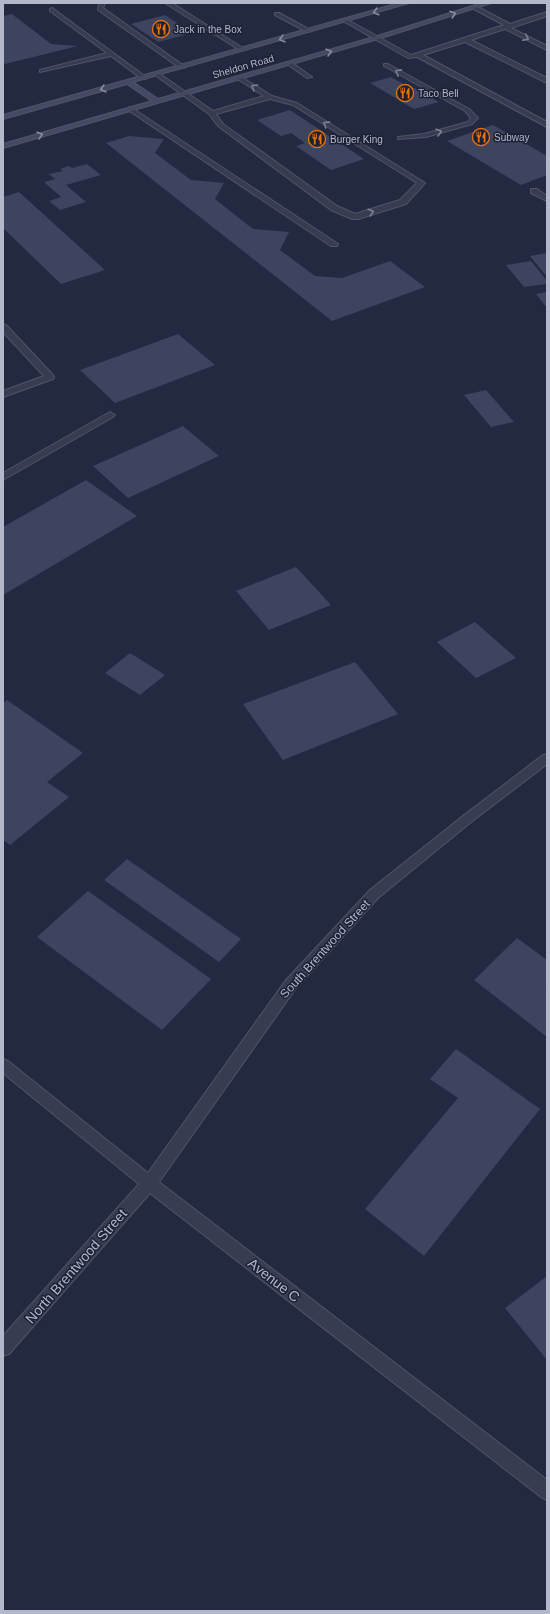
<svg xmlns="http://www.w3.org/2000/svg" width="550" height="1614" viewBox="0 0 550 1614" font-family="Arial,sans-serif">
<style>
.building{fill:#3c445f}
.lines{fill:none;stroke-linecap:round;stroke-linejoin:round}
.lane-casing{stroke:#4f5468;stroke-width:2}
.street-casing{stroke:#4f5468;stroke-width:2}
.secondary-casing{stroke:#4f5468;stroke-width:2}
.lane{fill:#373c51;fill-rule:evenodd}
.street{fill:#373c51;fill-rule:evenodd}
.secondary{fill:#454a64;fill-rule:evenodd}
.oneway{stroke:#888ca2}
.oneway2{stroke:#7c8094}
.labels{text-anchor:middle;stroke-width:3;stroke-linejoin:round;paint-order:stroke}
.far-poi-label{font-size:10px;fill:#b4b8cb;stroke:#1c2136;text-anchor:start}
.far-street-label{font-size:10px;fill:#b4b8cb;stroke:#1c2136}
.street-label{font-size:12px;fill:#b4b8cb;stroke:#1c2136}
.near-street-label{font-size:14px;fill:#b4b8cb;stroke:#1c2136}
</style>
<rect width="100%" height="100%" fill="#232941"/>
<path class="building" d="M12 14 51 44 78 46 5 64 3 62V16Z
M165 15 192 33 158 42 131 24Z
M391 77 405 85 407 84 439 102 414 109 370 83Z
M290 110 364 159 331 170 296 146 305 143 291 133 281 136 257 120Z
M493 125 547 156V175L521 185 447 141Z
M129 136 164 139 155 153 191 180 224 183 215 199 253 229 289 232 280 250 315 276 342 278 390 261 425 287 332 321 106 143Z
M87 164 101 175 66 185 86 202 60 210 49 201 61 197 44 182 55 179 49 174 63 171 60 169 69 166 72 168Z
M19 192 105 270 61 284 3 228V197Z
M547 253V277L530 256Z
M531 261 547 281V284L524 287 506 265Z
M547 292V308L536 294Z
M178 334 215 365 115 403 80 370Z
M486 390 514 422 491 427 464 395Z
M183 426 219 456 128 498 93 466Z
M86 480 137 516 3 595V527Z
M296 567 331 605 269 630 236 591Z
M475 622 516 658 476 678 437 642Z
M130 653 165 675 140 695 105 673Z
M355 662 398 714 283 760 243 704Z
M7 700 83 753 47 782 69 797 10 845 3 840V703Z
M127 859 241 939 219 962 104 880Z
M88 891 211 979 162 1030 37 937Z
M517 938 547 960V986L545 988 547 989V1037L474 980Z
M456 1049 540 1109 424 1256 365 1209 458 1098 430 1079Z
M547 1276V1360L505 1308Z"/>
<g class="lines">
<g class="lane-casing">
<path id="lane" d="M99 3H105L103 8 184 66V68H180L98 10Z
M165 3H172L246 50 241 51Z
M472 6H476L510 24 547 12V16L511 28 547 46V50L505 29 471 40 547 78V83L465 42 423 55 547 122V127L417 57 408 58 343 21 348 20 411 55 504 25 472 8Z
M52 8 146 77V79H142L111 56 40 72V70L107 53 50 11V9Z
M275 13H279L312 31 307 32 275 15Z
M287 62H291L312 77 307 78 287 64Z
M384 64H388L469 109 478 118 472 124 426 137 398 139V137L424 134 468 122 471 118 465 111 384 66Z
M157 72 213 111 264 96 236 78 241 77 272 96 297 103 425 183 406 204 358 219H352L331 210 218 126 209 114 155 75 154 74ZM270 99 293 105 417 183 400 200 355 214 337 206 223 124 216 114Z
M130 107 132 108 338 244 337 246H331L128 110V108Z
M531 189H537L547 196V201L531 193Z
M3 324 6 325 53 375 54 377 53 379 3 397V391L44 376 3 332Z
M110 412 115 415 113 417 3 480V473Z"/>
</g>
<g class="street-casing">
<path id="street" d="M547 754V764L471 822 378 898 296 988 159 1182 547 1480V1500L541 1497 150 1193 9 1354 3 1356V1336L139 1184 3 1073V1059L8 1061 148 1173 286 980 370 890 463 816 543 755Z"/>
</g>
<g class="secondary-casing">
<path id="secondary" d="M399 3H409L133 82 158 99 374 37 482 3H491L378 39 3 148V144L152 101 127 84 3 119V115Z"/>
</g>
<use href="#lane" class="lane"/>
<use href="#street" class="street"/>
<use href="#secondary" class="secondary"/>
</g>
<defs><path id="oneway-chevron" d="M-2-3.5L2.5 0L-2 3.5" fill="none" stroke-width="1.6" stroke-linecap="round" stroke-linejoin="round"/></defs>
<g class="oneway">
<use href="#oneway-chevron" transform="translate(376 12) rotate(163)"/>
<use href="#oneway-chevron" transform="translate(453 14) rotate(-17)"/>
<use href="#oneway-chevron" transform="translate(282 39) rotate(164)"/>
<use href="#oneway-chevron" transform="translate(329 52) rotate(-16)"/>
<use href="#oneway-chevron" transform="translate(103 89) rotate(164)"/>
<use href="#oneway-chevron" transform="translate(40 135) rotate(-16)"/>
</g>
<g class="oneway2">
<use href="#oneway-chevron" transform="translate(526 38) rotate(26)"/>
<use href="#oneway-chevron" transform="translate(398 72) rotate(-151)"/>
<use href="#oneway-chevron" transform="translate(254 87) rotate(-149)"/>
<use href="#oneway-chevron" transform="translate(326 124) rotate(-147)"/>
<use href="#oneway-chevron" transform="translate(439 132) rotate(-16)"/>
<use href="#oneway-chevron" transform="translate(371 212) rotate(-18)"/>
</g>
<defs>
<g id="restaurant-ring" transform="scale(0.9)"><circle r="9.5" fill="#1c2136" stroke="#e8710a" stroke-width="1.5"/><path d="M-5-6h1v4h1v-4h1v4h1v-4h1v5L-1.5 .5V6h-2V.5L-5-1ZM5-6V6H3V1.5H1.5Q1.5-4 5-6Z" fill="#e8710a"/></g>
</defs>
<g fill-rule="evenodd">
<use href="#restaurant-ring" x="161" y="29"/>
<use href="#restaurant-ring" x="405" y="93"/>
<use href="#restaurant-ring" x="481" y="137"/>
<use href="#restaurant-ring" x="317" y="139"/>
</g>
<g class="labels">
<g class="far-poi-label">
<text x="174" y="33">Jack in the Box</text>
<text x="418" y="97">Taco Bell</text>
<text x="494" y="141">Subway</text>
<text x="330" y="143">Burger King</text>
</g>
<g class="far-street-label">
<text transform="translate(243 66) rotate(-16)" y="4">Sheldon Road</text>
</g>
<g class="street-label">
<text transform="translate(325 949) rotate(-48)" y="4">South Brentwood Street</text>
</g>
<g class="near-street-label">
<text transform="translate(76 1266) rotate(-49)" y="5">North Brentwood Street</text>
<text transform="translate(274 1280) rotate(38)" y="5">Avenue C</text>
</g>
</g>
<rect width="550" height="1614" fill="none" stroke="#b4b8cb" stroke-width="8"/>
</svg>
